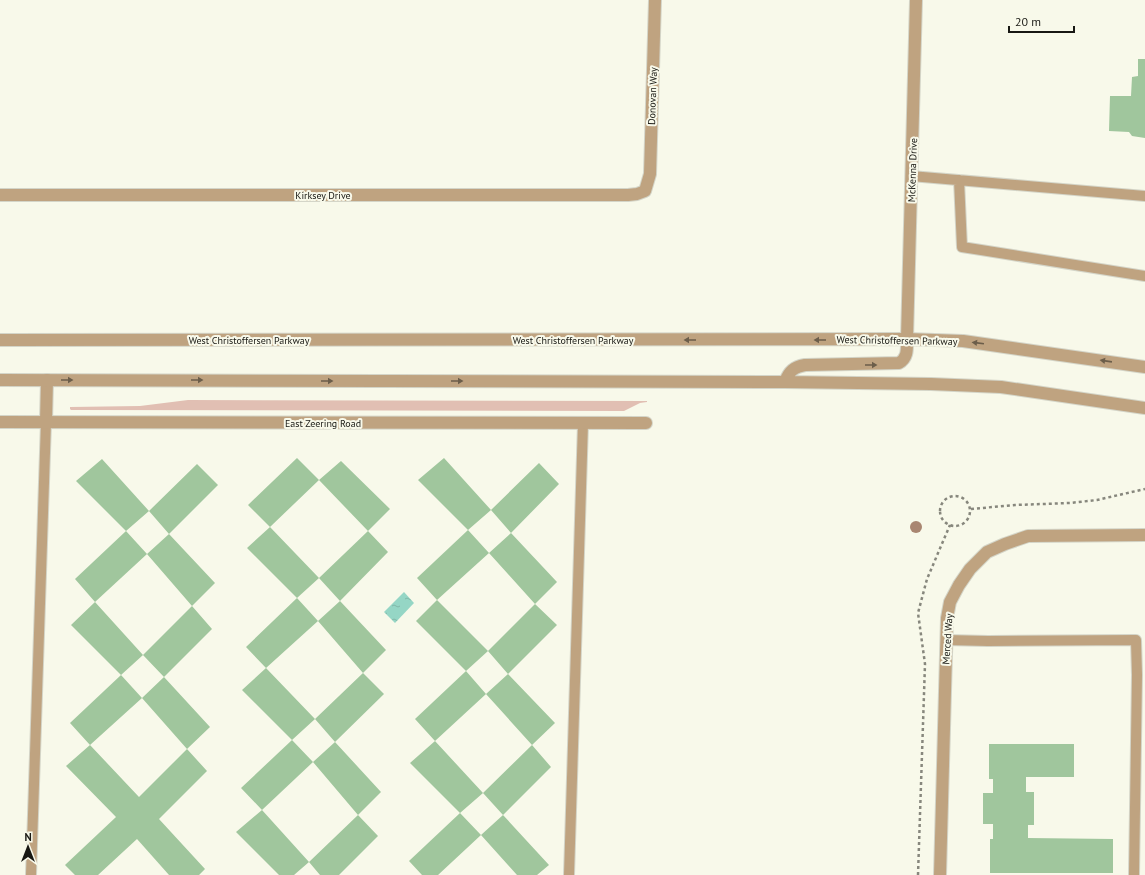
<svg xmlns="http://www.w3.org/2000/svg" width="1145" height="875" viewBox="0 0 1145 875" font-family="'PT Sans',sans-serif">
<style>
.green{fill:#e1bfb3}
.water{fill:url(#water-ripples)}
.building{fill:#a0c69d}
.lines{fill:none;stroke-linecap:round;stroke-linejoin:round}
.service-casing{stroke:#d4d5c8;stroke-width:12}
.minor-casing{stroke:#d4d5c8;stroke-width:14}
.tertiary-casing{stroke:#d4d5c8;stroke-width:14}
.path{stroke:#87877d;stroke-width:2.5;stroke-dasharray:3 3;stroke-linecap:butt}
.service{stroke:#bfa380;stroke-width:10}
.minor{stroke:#bfa380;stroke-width:12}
.tertiary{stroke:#bfa380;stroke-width:12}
.tree{fill:#a98671}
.oneway{fill:#6c5e4a}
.labels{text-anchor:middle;stroke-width:4;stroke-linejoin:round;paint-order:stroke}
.street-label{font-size:10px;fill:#181813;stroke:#f8f9ea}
</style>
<defs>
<pattern id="water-ripples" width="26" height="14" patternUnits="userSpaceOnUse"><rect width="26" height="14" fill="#95d6c5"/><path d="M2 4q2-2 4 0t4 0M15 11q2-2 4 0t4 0" fill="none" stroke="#80b7a8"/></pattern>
</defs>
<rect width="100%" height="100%" fill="#f8f9ea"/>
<path class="green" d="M188 400 647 401V402L640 403 624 411 71 410 70 409V407L140 406Z"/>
<path class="water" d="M404 592 414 603 395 623 384 612Z"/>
<path class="building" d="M1138 59H1145V138L1132 136 1129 132 1109 131 1110 96H1131L1132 77 1138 76Z
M297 458 319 480 270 527 248 505Z
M444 458 491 510 468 530 418 480Z
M102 459 149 511 126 531 76 481Z
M341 461 390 509 368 531 319 480Z
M539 463 559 484 511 533 491 510Z
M197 464 218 485 169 534 149 511Z
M270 527 319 578 297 598 247 548Z
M468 530 489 553 437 600 417 578Z
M126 531 147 554 95 602 143 655 192 606 212 629 164 677 143 655 121 675 71 625 95 602 75 579Z
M368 531 388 552 340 601 319 578Z
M511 533 557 582 535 604 489 553Z
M169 534 215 583 192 606 147 554Z
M297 598 318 621 340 601 386 650 363 673 318 621 266 668 246 647Z
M437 600 488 651 466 671 416 621Z
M535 604 557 625 508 674 488 651Z
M266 668 315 719 363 673 384 694 335 742 315 719 292 740 313 762 262 810 241 788 292 740 242 690Z
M466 671 486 694 435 741 415 719Z
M508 674 555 723 532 745 486 694Z
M121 675 142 698 90 745 70 723Z
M164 677 210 727 187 749 142 698Z
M435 741 483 793 460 813 410 763Z
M335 742 381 792 358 815 313 762Z
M989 744H1074V777H1026V792H1034V825H1028V838L1113 839V873H990V839H993V824H983V793H993V779H989Z
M90 745 139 797 187 749 207 771 159 819 205 869 199 875H169L137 839 98 875H75L65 865 116 817 66 766Z
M532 745 551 767 503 815 483 793Z
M262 810 309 862 358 815 378 836 339 875H320L309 862 294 875H279L236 832Z
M460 813 481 835 503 815 549 865 537 875H517L481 835 438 875H422L409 861Z"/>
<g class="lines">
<g class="service-casing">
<path id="service" d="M911 176 1145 196
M959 180 962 247 1145 276
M946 640 988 641 1136 640 1137 675 1134 875
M31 875 46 422
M569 875 583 423"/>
</g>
<g class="minor-casing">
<path id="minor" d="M0 195H628L637 194 645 191 650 174 655 0
M907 339 916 0
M0 422 646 423
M46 422 47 380
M940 875 947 618 950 602 959 585 970 569 987 552 1005 544 1028 536 1145 535"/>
</g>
<g class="tertiary-casing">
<path id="tertiary" d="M0 340 907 339 963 341 1145 367
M0 380 785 382 931 384 1001 387 1145 408
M785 382C789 371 794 367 805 365L899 363C908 358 907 349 907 339"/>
</g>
<path class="path" d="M940 511a15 15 0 1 1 30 0a15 15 0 1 1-30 0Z
M971 509 1015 505 1070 503 1097 500 1145 489
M918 875 925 664 918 613 927 579 950 525"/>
<use href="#service" class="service"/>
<use href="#minor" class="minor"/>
<use href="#tertiary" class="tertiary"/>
</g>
<circle class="tree" cx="916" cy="527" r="6"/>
<defs><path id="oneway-solid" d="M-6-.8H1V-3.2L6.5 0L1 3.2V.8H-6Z"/></defs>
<g class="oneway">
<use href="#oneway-solid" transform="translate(690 340) rotate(180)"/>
<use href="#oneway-solid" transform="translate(820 340) rotate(180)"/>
<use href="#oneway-solid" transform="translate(978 343) rotate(-173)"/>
<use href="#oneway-solid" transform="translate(1106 361) rotate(-172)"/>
<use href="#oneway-solid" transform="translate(871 365)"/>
<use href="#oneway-solid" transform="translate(67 380)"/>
<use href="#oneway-solid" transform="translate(197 380)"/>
<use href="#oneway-solid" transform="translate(327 381)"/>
<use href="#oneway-solid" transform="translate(457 381)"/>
</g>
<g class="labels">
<g class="street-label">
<text transform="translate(652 96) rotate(-88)" y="4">Donovan Way</text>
<text transform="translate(912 170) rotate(-88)" y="4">McKenna Drive</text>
<text x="323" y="199">Kirksey Drive</text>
<text x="249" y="344">West Christoffersen Parkway</text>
<text x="573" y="344">West Christoffersen Parkway</text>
<text transform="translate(897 340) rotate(1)" y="4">West Christoffersen Parkway</text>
<text x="323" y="427">East Zeering Road</text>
<text transform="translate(947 639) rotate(-86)" y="4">Merced Way</text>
</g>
</g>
<g transform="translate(28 847)" stroke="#f8f9ea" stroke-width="3" paint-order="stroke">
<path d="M0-3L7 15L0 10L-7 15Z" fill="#181813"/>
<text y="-6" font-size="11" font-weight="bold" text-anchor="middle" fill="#181813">N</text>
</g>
<path d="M1009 26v6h65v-6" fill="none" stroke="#181813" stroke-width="2"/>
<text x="1015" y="26" font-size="12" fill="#181813" stroke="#f8f9ea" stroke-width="3" paint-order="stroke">20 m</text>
</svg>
